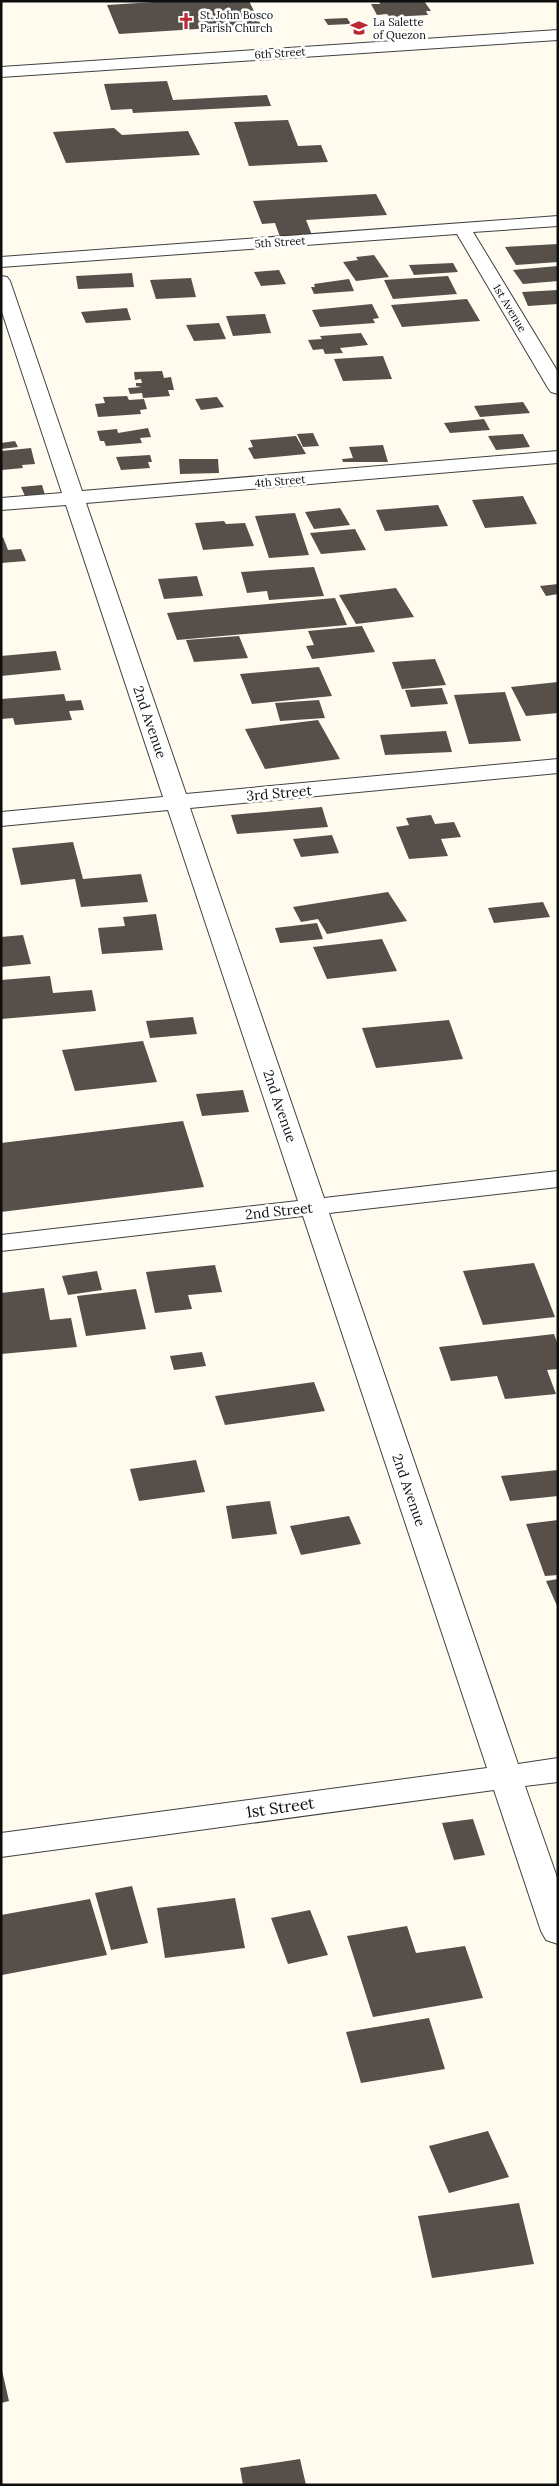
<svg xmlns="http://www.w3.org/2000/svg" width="559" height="2486" viewBox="0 0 559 2486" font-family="Lora,serif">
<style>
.building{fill:#564f4a}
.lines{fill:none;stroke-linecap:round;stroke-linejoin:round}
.street-casing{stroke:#414141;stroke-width:2}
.street{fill:#fff;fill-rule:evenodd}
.labels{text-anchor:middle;stroke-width:5;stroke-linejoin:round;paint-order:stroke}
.far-poi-label{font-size:11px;fill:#0e0e0e;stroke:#fff;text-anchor:start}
.far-street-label{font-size:11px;fill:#0e0e0e;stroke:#fff}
.street-label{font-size:14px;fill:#0e0e0e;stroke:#fff}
.near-street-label{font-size:16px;fill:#0e0e0e;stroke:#fff}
</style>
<rect width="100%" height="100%" fill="#fffbef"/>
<path class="building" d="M170 1H249L261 25 119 34 107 5Z
M379 1H424L431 11H426L428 15 390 17 387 14 377 15 371 4H380Z
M347 18 351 24 328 25 324 19Z
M167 81 173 100 267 95 271 106 133 113 132 109 111 110 104 84Z
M288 120 298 146 321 145 328 162 249 166 234 122Z
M114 128 122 135 188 131 200 155 66 163 53 132Z
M376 194 387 215 306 220 312 235 280 237 275 223 262 224 253 201Z
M558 244V262L516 265 505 247Z
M374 255 389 277 356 281 343 262 358 260 356 257Z
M453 263 458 272 414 275 409 265Z
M558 266V281L523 284 513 270Z
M279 270 286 284 261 286 254 272Z
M132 273 134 287 78 289 76 276Z
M448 276 457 294 393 299 384 280Z
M191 278 196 297 156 299 150 280Z
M349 279 354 291 314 294 311 287H315L314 284Z
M558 290V304L528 306 522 292Z
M467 299 480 321 402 327 391 305Z
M372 304 379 318 373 319 375 323 320 327 312 310Z
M127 308 131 320 86 323 81 312Z
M265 314 271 333 233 336 226 316Z
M219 323 226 339 194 341 186 325Z
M361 333 368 345 340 348 343 353 325 354 323 349 313 350 308 340 322 339 320 336Z
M383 356 392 379 343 381 334 359Z
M162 371 164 378 171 377 174 390H168L170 396 143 398 142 393 130 394 128 388 142 387 136 386V383H142L141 379 135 380 134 372Z
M127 396 129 400 144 399 147 409 140 410 141 414 98 417 95 404 105 403 103 397Z
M217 397 224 407 201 410 195 399Z
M523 402 530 413 480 417 474 406Z
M484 419 490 430 450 433 444 423Z
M148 428 151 437 140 438 142 443 106 446 104 441H100L97 431 117 429 118 433Z
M313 433 319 446 303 447 297 434Z
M523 434 530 447 496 450 488 436Z
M296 436 306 454 254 459 248 448 253 447 250 440Z
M15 441 18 447 1 449V443Z
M383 445 388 462H343L342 459 353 458 349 447Z
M31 448 35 464 22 465 23 468 2 470 1 451Z
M150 455 152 462H148L150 468 121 470 116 457Z
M179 459H218L219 473 180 474Z
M42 485 45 495 25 496 21 487Z
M523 496 537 524 485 528 472 500Z
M438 505 448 526 385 531 376 510Z
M340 508 350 525 314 529 305 512Z
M295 513 309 555 269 558 255 516Z
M224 521 226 524 245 523 254 546 203 550 195 523Z
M355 529 366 550 321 554 310 533Z
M3 537 8 550 21 549 26 561 1 563V538Z
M314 567 324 596 269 600 267 591 247 593 241 572Z
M197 576 203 596 164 599 158 579Z
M558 584V594L546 596 540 586Z
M396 588 414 617 356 624 339 595Z
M335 598 347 625 177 640 167 613Z
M362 626 375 652 312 659 306 646 314 645 308 631Z
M239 636 248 658 194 662 186 640Z
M56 651 61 670 1 676V656Z
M435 659 446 685 402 689 392 662Z
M319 667 332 696 252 704 240 674Z
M558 682V713L526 716 511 687Z
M442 688 448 704 411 707 405 690Z
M505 692 521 741 469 744 454 695Z
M64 694 66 701 81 700 84 710 69 711 72 720 15 725 13 718 1 719V699Z
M319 700 325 718 280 721 275 703Z
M318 720 340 759 265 769 245 729Z
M446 731 452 752 385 755 380 735Z
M322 807 328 827 237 834 231 815Z
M431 815 435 824 454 822 461 837 441 839 448 856 409 859 396 827 409 825 406 818Z
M332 835 339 853 301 857 293 839Z
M73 842 83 879 141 874 148 902 81 907 75 879 21 885 12 848Z
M388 892 407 921 327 934 318 919 301 922 293 907Z
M543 902 550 917 494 923 488 908Z
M156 914 163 950 102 954 98 928 125 926 123 917Z
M317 923 323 939 280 943 275 928Z
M23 935 31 964 1 967V937Z
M382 939 397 971 327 979 313 947Z
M50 976 53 993 92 990 96 1011 1 1019V980Z
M193 1017 197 1034 150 1038 146 1021Z
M449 1020 463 1059 376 1068 362 1028Z
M143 1041 157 1082 75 1091 62 1050Z
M243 1090 249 1112 202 1116 196 1094Z
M183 1121 204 1187 1 1212V1143Z
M534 1263 555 1317 483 1325 463 1271Z
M215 1265 222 1292 188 1295 192 1309 155 1313 146 1272Z
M97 1271 102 1290 68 1295 62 1276Z
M44 1288 50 1320 71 1318 77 1347 1 1354V1293Z
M136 1289 146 1329 86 1336 77 1296Z
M554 1334 558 1345V1369L547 1370 556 1394 505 1399 497 1376 451 1381 439 1347Z
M202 1352 206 1366 174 1370 170 1356Z
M314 1382 325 1411 225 1425 215 1396Z
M196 1460 205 1492 139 1501 130 1469Z
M558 1470V1496L510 1501 501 1476Z
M270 1501 277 1534 232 1539 226 1506Z
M349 1516 361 1544 301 1555 290 1526Z
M558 1520V1575L545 1576 526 1524Z
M558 1579V1608L546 1581Z
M473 1819 485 1855 454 1860 442 1823Z
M132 1886 148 1943 111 1950 95 1893Z
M235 1898 245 1948 165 1958 157 1908Z
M90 1899 107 1955 2 1975 1 1915Z
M310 1910 328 1955 288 1964 271 1918Z
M407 1926 416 1953 465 1946 483 1998 373 2017 347 1936Z
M429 2018 445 2069 361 2083 346 2032Z
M488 2131 509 2177 449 2193 429 2146Z
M519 2203 534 2264 432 2278 418 2216Z
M1 2366 9 2401 1 2403Z
M300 2459 306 2485H243L240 2468Z"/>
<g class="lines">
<g class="street-casing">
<path id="street" d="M558 30V40L1 77V67Z
M558 216V226L473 232 558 372V394L551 392 548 388 457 234 1 267V257Z
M1 276 7 277 10 281 82 491 558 451V463L86 503 186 794 558 759V773L190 808 324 1198 558 1171V1187L329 1213 518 1764 558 1758V1782L525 1786 558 1880V1944L546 1940 541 1931 494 1790 1 1857V1833L487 1768 303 1216 1 1251V1235L298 1201 168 810 1 826V812L163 797 66 505 1 510V498L62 493 1 309Z"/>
</g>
<use href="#street" class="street"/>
</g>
<defs>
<g id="church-bare" transform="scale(1.35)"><path d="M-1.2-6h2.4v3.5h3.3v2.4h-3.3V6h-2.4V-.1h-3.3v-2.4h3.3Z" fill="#bb2932" stroke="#fff" stroke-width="2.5" paint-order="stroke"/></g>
<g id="university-bare" transform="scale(1.35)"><path d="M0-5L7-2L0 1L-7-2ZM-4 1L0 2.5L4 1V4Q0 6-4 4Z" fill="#bb2932" stroke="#fff" stroke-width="2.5" paint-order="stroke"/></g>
</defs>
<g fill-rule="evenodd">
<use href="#church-bare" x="186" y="21"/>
<use href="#university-bare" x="359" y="28"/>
</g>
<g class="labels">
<g class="far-poi-label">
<text x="200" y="19">St. John Bosco<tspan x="200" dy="13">Parish Church</tspan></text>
<text x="373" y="26">La Salette<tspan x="373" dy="13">of Quezon</tspan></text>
</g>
<g class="far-street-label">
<text transform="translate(280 53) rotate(-4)" y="4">6th Street</text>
<text transform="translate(280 242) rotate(-4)" y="4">5th Street</text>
<text transform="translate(510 308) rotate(59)" y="4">1st Avenue</text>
<text transform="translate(280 481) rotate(-5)" y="4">4th Street</text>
</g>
<g class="street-label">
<text transform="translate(150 722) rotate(71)" y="5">2nd Avenue</text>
<text transform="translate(279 793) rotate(-5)" y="5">3rd Street</text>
<text transform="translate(280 1106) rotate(71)" y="5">2nd Avenue</text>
<text transform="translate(279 1211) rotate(-6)" y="5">2nd Street</text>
<text transform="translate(409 1490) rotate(71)" y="5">2nd Avenue</text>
</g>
<g class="near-street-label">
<text transform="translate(280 1807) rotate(-8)" y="6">1st Street</text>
</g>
</g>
<rect width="559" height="2486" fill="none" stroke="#0e0e0e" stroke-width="5"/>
</svg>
